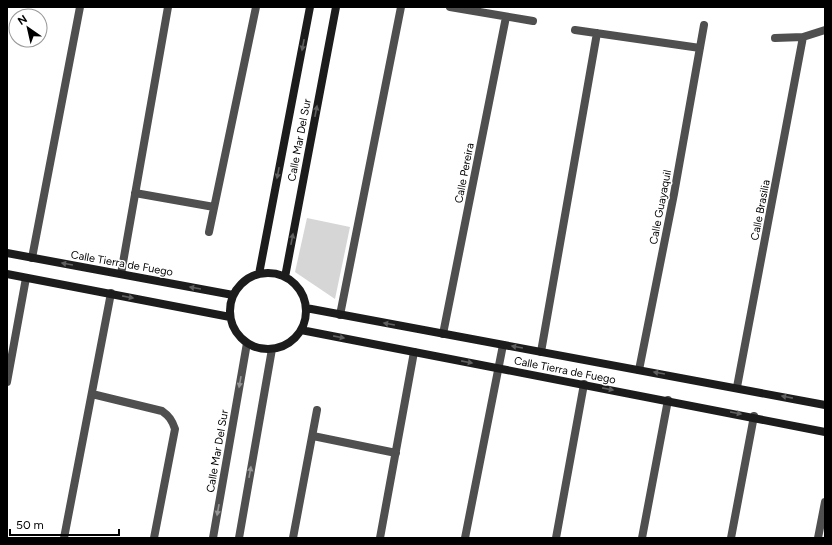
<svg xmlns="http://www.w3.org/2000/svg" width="832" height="545" viewBox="0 0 832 545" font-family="Figtree,sans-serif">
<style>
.green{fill:#d6d6d6}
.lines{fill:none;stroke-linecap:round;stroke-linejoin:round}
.street{stroke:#4f4f4f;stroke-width:8}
.secondary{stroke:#1c1c1c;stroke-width:8}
.oneway{fill:#606060}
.oneway2{fill:#959595}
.labels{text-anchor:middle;stroke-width:3;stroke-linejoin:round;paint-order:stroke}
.street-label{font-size:11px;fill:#000;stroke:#fff}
</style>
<rect width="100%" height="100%" fill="#fff"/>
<path class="green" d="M307 218 350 227 335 299 295 272Z"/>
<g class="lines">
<path class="street" d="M450 7 533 21
M575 30 700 48
M775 38 803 37 825 30
M135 193 214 207
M209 232 256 7
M32 258 80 7
M121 274 168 7
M340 315 401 7
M443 334 506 17
M541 352 597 33
M639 370 674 194 704 25
M7 382 26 278
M737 387 803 37
M92 394 162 411C169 416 172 420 175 429L154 538
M313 436 396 453
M64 538 111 293
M213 538 247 343
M239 538 272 349
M293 538 317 410
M380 538 414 352
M465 538 503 345
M556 538 584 384
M642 538 668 400
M731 538 754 416
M818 538 825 502"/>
<path class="secondary" d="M7 253 233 295
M230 311a38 38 0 1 1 76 0a38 38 0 1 1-76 0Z
M7 274 230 317
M259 274 310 7
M285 277 336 7
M306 308 825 405
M301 330 825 432"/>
</g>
<defs><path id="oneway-solid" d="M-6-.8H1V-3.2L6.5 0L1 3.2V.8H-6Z"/></defs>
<g class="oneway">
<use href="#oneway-solid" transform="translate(303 45) rotate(101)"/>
<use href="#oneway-solid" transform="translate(316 111) rotate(-79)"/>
<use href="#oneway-solid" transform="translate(278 173) rotate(101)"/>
<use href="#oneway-solid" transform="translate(292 239) rotate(-79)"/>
<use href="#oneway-solid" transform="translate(67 264) rotate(-170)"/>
<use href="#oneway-solid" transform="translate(195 288) rotate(-170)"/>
<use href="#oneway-solid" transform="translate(128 297) rotate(11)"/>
<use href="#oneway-solid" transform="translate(389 324) rotate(-170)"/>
<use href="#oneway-solid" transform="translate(339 337) rotate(11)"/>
<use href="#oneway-solid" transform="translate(517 347) rotate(-170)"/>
<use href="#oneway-solid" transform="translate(467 362) rotate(11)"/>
<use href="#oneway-solid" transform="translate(659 373) rotate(-170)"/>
<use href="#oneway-solid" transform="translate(608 389) rotate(11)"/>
<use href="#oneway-solid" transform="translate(787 397) rotate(-169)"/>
<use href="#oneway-solid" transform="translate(736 413) rotate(11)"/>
</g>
<g class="oneway2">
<use href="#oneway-solid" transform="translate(240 382) rotate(100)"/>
<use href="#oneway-solid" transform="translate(250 472) rotate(-80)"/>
<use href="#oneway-solid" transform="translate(218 510) rotate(100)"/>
</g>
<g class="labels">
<g class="street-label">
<text transform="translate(299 140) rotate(-79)" y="4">Calle Mar Del Sur</text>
<text transform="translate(464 173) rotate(-79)" y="4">Calle Pereira</text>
<text transform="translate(660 207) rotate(-79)" y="4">Calle Guayaquil</text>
<text transform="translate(760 210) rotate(-79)" y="4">Calle Brasilia</text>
<text transform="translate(122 263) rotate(10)" y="4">Calle Tierra de Fuego</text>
<text transform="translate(565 370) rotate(11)" y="4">Calle Tierra de Fuego</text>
<text transform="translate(217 451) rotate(-80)" y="4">Calle Mar Del Sur</text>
</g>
</g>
<rect width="832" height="545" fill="none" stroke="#000000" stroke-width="16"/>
<g transform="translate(28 28) rotate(326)"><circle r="19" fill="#ffffff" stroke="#999999"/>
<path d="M0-3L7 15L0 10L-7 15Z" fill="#000000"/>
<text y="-6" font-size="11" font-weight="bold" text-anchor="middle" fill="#000000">N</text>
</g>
<path d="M10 529v6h109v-6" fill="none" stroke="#000000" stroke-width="2"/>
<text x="16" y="529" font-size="12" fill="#000000" stroke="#ffffff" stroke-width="3" paint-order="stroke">50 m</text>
</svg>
